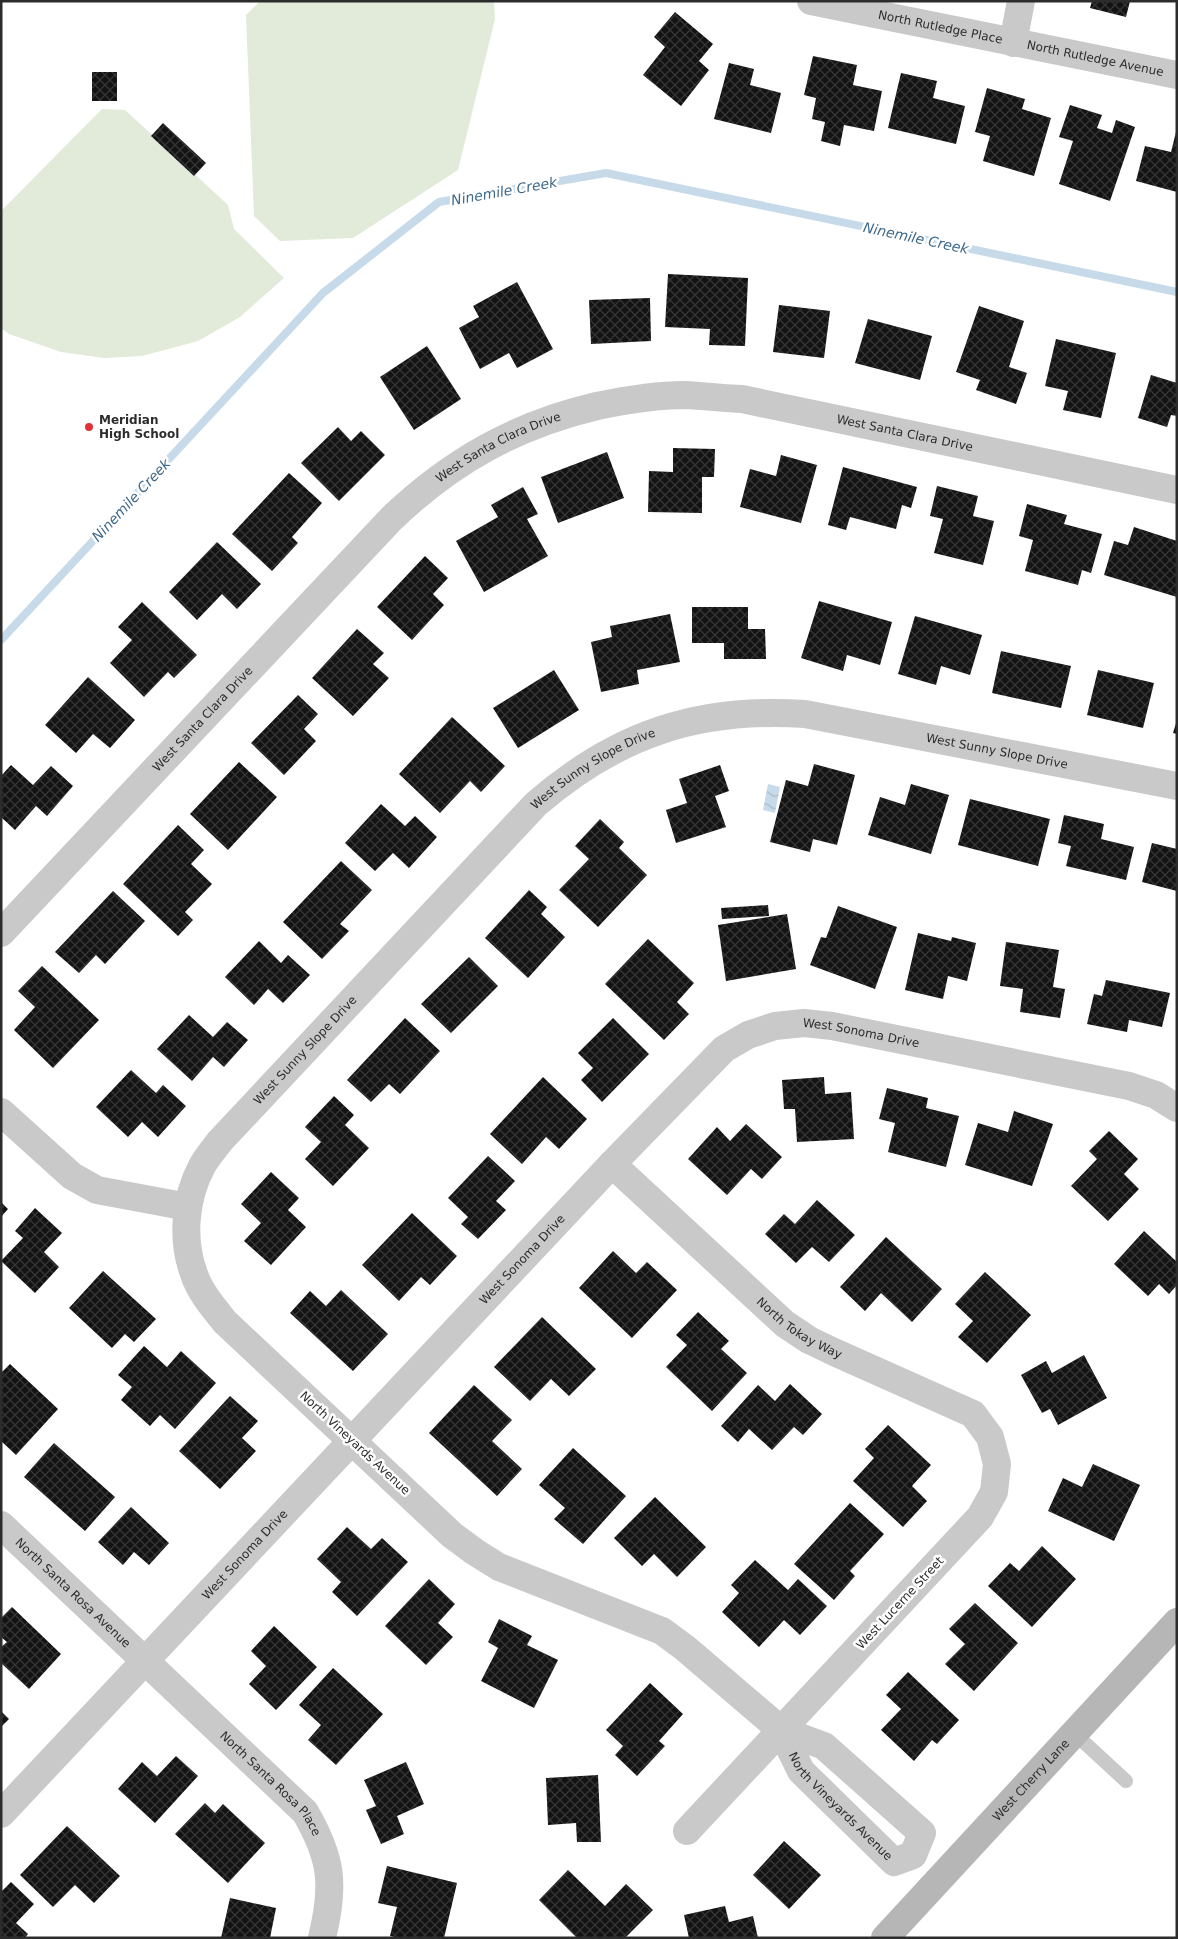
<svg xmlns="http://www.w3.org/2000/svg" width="1178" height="1939" viewBox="0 0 1178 1939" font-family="'DejaVu Sans',sans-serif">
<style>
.pitch{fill:#e2eada}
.water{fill:url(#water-waves)}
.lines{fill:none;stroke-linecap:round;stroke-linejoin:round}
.stream{stroke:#c6daea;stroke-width:8}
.building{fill:url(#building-cross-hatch)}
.lane{stroke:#c9c9c9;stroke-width:14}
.street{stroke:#c9c9c9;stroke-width:28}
.secondary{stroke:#b6b6b6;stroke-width:28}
.poi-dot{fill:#e03236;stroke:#fff;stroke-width:2}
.labels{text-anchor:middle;stroke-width:5;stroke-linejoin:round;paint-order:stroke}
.street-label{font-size:12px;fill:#2c2c2c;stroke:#fff}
.poi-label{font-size:12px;font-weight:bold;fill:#2c2c2c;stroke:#fff;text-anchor:start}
.water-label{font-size:14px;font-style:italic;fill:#3d698c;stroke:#fff}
</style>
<defs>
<pattern id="water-waves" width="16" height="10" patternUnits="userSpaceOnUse" patternTransform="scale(1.25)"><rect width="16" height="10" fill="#c6daea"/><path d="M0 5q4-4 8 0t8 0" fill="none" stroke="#aabbc9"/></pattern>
<pattern id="building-cross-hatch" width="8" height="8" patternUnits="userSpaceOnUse" patternTransform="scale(1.25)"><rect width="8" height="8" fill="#131313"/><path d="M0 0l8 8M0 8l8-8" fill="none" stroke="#363636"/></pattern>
</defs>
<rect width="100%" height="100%" fill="#fff"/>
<path class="pitch" d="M260 1H494L495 19 458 170 353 238 280 241 254 216 246 15Z
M102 109 125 110 228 205 234 229 284 278 240 317 198 341 142 356 104 358 61 352 9 334 1 328V211Z"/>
<path class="water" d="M768 784 780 787 775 813 763 810Z"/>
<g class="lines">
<path class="stream" d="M1 640 323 293 439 202 606 173 1177 292"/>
</g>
<path class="building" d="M1092 1H1130L1126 17 1090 8Z
M675 12 713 44 699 61 709 70 681 106 643 75 665 47 654 37Z
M813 56 857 65 853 85 882 91 874 131 844 125 840 146 821 141 825 122 812 119 816 98 804 95Z
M729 63 754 69 750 85 781 93 771 133 714 119Z
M92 72H117V101H92Z
M901 73 937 81 933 98 965 106 956 144 888 128Z
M987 88 1025 99 1022 109 1051 118 1034 176 983 161 990 136 975 132Z
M1070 105 1102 115 1097 128 1112 133 1116 120 1135 127 1110 201 1059 184 1073 141 1059 137Z
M163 123 206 163 194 176 151 136Z
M1176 132 1177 192 1136 181 1145 146 1171 152Z
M668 274 748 278 745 346 709 345 710 329 665 327Z
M517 282 553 349 517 368 509 353 480 369 459 328 479 317 473 306Z
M650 298 651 341 591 344 589 300Z
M779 305 830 311 824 358 773 352Z
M979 306 1024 321 1009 367 1027 373 1016 404 976 390 980 380 956 372Z
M868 319 932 336 920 380 855 363Z
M1056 339 1116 353 1101 418 1063 410 1068 391 1045 386Z
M427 346 461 399 414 430 380 377Z
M1151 375 1177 383V416L1171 415 1167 427 1138 418Z
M338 427 351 441 361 431 385 455 339 501 301 463Z
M673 448 715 449 714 477H702V513L648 512 649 471 673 472Z
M607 452 624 498 558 523 541 477Z
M781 455 817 465 801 523 740 507 750 469 776 476Z
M843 467 917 487 911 508 902 505 896 529 850 517 846 530 828 525Z
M289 473 322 503 292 537 298 543 272 571 232 534Z
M937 486 978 496 973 516 994 521 983 565 934 553 943 519 930 516Z
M523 487 538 514 527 519 548 556 484 592 456 541 498 517 491 505Z
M1027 504 1067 515 1064 524 1102 534 1091 573 1082 570 1078 585 1025 571 1033 540 1019 536Z
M1134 527 1177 541V597L1104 575 1114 541 1128 545Z
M217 542 261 584 237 609 222 594 197 620 169 592Z
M425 556 448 578 433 594 444 605 412 640 377 607Z
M819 601 892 622 880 665 847 655 843 671 801 658Z
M142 602 197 655 174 678 168 672 144 697 110 663 132 640 118 627Z
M692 607H748V629H765L766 659H724V643H692Z
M670 614 680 662 637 670 639 684 601 692 591 642 612 637 610 626Z
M915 616 982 635 970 675 941 666 936 685 898 674Z
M357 629 384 653 373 664 389 678 353 716 312 678Z
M1001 651 1071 666 1061 708 992 693Z
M554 670 579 710 518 748 493 708Z
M1098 670 1154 683 1143 728 1087 715Z
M88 677 135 720 110 748 93 734 76 753 45 725Z
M298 695 318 714 304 729 316 741 284 775 251 743Z
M452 717 505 766 481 792 470 781 440 813 399 774Z
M1177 720V734L1173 733Z
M239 762 277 797 228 850 190 814Z
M814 764 855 775 837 845 813 839 810 852 770 842 786 780 808 786Z
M11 765 33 785 51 766 73 786 47 816 36 806 15 830 1 817V776Z
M720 765 729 791 715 796 726 827 676 843 666 810 687 803 679 779Z
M911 784 949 795 931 854 868 835 880 797 905 805Z
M970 799 1050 819 1038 866 958 845Z
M381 804 405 826 415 816 437 837 409 868 393 853 375 871 345 843Z
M1064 815 1104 824 1101 839 1134 847 1126 880 1066 866 1071 846 1058 843Z
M600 819 624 842 619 848 647 875 598 927 559 890 589 859 575 846Z
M178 825 204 850 191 864 212 884 185 912 193 920 178 936 123 884Z
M1152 843 1177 849V891L1142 882Z
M341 861 372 890 340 924 349 931 322 959 283 922Z
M529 890 547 907 541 914 565 937 528 978 485 938Z
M113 891 145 921 105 964 96 955 79 973 55 952Z
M768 905 769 916 722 919 721 908Z
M838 906 897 927 875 989 810 965 821 937 826 938Z
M787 914 796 969 726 981 718 925Z
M918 933 951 941 952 937 976 943 967 981 948 976 943 999 905 990Z
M648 939 694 983 677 1002 689 1014 664 1040 605 984Z
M259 941 281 963 288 955 310 975 283 1003 268 989 254 1005 225 977Z
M1006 942 1059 950 1053 987 1065 989 1060 1018 1020 1012 1023 989 1000 986Z
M469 957 498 986 451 1033 421 1004Z
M42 966 99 1020 53 1068 14 1030 35 1007 18 991Z
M1106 980 1170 993 1162 1027 1129 1020 1127 1032 1087 1024 1094 994 1102 996Z
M189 1015 213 1037 227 1022 248 1040 224 1067 213 1057 192 1081 157 1049Z
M405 1018 440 1051 400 1094 389 1084 371 1102 347 1080Z
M613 1018 649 1054 602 1102 581 1080 593 1068 578 1053Z
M131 1070 156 1093 163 1085 186 1106 158 1137 142 1122 128 1137 96 1107Z
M543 1077 587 1119 559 1149 546 1137 522 1164 490 1134Z
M824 1077 825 1094 851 1092 854 1139 797 1142 795 1109H784L782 1080Z
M887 1088 928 1098 926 1108 959 1116 946 1167 888 1152 895 1123 879 1119Z
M334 1096 354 1115 345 1125 369 1148 333 1186 305 1159 321 1142 305 1127Z
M1014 1111 1053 1124 1032 1186 965 1165 978 1123 1008 1132Z
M746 1124 782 1157 762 1179 751 1169 727 1195 688 1159 717 1127 730 1141Z
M1109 1131 1138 1159 1124 1174 1139 1189 1108 1221 1071 1186 1097 1159 1089 1151Z
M488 1156 515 1181 496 1201 506 1210 478 1239 461 1224 468 1217 448 1198Z
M271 1172 299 1198 288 1210 306 1227 271 1265 244 1241 261 1223 241 1204Z
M817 1200 855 1235 829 1262 812 1247 796 1263 765 1234 784 1214 795 1224Z
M1 1202 8 1209 1 1217Z
M35 1208 62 1233 44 1252 59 1267 35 1293 1 1261 23 1238 15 1231Z
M412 1213 457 1256 430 1285 421 1277 399 1301 362 1265Z
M1144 1231 1177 1262V1285L1169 1294 1159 1284 1148 1296 1114 1264Z
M886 1237 942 1289 912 1322 881 1293 865 1311 840 1287Z
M613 1251 636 1273 647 1262 677 1290 632 1338 579 1288Z
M103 1271 156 1319 134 1342 125 1334 112 1348 69 1308Z
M985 1272 1031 1315 987 1363 958 1337 973 1321 955 1304Z
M341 1290 388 1334 353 1371 290 1313 310 1291 326 1306Z
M698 1312 729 1341 721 1349 747 1373 712 1411 666 1367 687 1345 676 1335Z
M542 1317 596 1369 569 1396 551 1379 530 1401 494 1367Z
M144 1346 167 1367 181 1351 216 1383 175 1429 160 1415 150 1426 121 1400 132 1387 118 1375Z
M1084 1355 1107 1398 1058 1425 1050 1409 1042 1413 1021 1375 1046 1361 1052 1373Z
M10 1364 58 1409 16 1455 1 1441V1373Z
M790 1384 822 1414 803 1435 794 1427 772 1450 749 1429 738 1442 721 1426 758 1385 775 1401Z
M474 1385 512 1420 492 1441 522 1469 497 1496 429 1433Z
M230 1396 258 1421 242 1438 256 1451 220 1489 179 1451Z
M888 1425 931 1465 912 1486 927 1501 903 1527 853 1481 874 1458 865 1449Z
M54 1443 115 1497 85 1531 24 1477Z
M573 1448 626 1496 583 1544 554 1519 565 1508 539 1485Z
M1093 1464 1140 1485 1114 1541 1048 1511 1063 1478 1082 1487Z
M655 1497 706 1547 677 1577 654 1554 642 1566 614 1538Z
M850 1503 884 1534 850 1571 855 1576 834 1600 794 1564Z
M131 1507 169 1543 149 1565 134 1552 123 1565 98 1542Z
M347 1527 371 1549 382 1538 408 1562 357 1616 332 1592 341 1582 317 1559Z
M1042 1546 1076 1579 1032 1627 988 1586 1010 1563 1019 1571Z
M755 1560 788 1590 798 1579 827 1606 800 1635 784 1620 759 1647 722 1612 739 1593 731 1585Z
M429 1579 455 1604 438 1623 453 1637 426 1665 385 1626Z
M975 1603 1018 1643 974 1691 945 1664 965 1644 949 1629Z
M12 1607 61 1654 29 1689 1 1663V1647L7 1642 1 1637V1618Z
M499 1619 532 1636 527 1645 558 1660 534 1708 481 1681 498 1648 488 1642Z
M274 1626 317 1667 276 1710 249 1684 266 1666 251 1651Z
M333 1668 383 1714 336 1765 308 1740 321 1725 299 1705Z
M908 1672 959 1720 937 1744 932 1740 914 1761 881 1730 901 1709 886 1695Z
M650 1683 683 1714 659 1741 665 1746 637 1776 615 1755 623 1746 606 1730Z
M1 1711 9 1719 1 1727Z
M176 1756 198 1776 155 1823 118 1789 142 1762 157 1776Z
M406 1762 424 1804 397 1816 404 1834 381 1844 366 1810 376 1806 364 1780Z
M598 1775 601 1842H577L576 1823 548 1825 546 1778Z
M205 1803 215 1813 223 1804 265 1843 228 1883 175 1834Z
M67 1826 120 1876 94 1903 75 1885 53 1907 20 1875Z
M784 1841 821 1875 789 1909 753 1875Z
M387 1866 457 1883 444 1938H398L390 1936 397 1907 378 1903Z
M568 1870 605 1906 626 1884 653 1910 625 1938H577L539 1900Z
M11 1882 34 1904 16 1923 28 1934 25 1938H1V1892Z
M230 1898 276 1908 270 1938H221Z
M725 1906 729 1922 753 1916 758 1938H689L684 1915Z"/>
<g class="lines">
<path class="lane" d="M1075 1734 1126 1781"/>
<g class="street">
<path id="s1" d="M811 1 1177 75"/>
<path d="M1013 43 1021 1"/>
<path id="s2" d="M1 933 392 518C452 461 516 425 597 406 626 400 655 395 684 395 704 396 723 398 742 399L1177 490"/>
<path d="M1 1112 72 1176 97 1190 188 1207"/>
<path id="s3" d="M612 1164 785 1324 809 1340 834 1352 973 1414 990 1437 997 1464 994 1492 980 1517 687 1831"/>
<path id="s4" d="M1 1525 305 1812C332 1858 335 1885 322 1938"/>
<path id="s5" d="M781 1730 801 1771 894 1862 913 1855 922 1833 824 1746 781 1730 685 1648 662 1631 499 1567 475 1552 452 1535 225 1322C213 1307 200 1292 194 1274 181 1239 185 1198 202 1166 207 1157 214 1149 220 1141L536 804C617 734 698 707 805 714L1177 786"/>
<path id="s6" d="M1 1814 612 1164 724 1049 748 1035 775 1026 804 1023 832 1026 1129 1086 1156 1095 1177 1108"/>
</g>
<path class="secondary" id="s7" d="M885 1938 1177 1622"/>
</g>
<circle class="poi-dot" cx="89" cy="427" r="5"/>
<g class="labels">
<g class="street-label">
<text dy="4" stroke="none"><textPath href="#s1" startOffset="132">North Rutledge Place</textPath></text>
<text dy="4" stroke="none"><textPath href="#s1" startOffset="290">North Rutledge Avenue</textPath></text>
<text dy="4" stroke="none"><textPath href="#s2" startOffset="1119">West Santa Clara Drive</textPath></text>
<text dy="4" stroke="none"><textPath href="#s2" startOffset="699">West Santa Clara Drive</textPath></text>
<text dy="4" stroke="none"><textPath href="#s2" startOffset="294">West Santa Clara Drive</textPath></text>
<text dy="4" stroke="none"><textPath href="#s5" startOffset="2244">West Sunny Slope Drive</textPath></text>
<text dy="4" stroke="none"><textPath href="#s5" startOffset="1824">West Sunny Slope Drive</textPath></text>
<text dy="4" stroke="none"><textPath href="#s6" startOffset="1196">West Sonoma Drive</textPath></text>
<text dy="4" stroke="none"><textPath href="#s5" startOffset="1419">West Sunny Slope Drive</textPath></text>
<text dy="4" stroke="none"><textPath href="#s6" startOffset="761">West Sonoma Drive</textPath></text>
<text dy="4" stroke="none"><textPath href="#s3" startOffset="250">North Tokay Way</textPath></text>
<text transform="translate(355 1443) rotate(43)" y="4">North Vineyards Avenue</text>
<text dy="4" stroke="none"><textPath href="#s6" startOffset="356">West Sonoma Drive</textPath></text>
<text dy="4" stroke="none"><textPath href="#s4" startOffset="99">North Santa Rosa Avenue</textPath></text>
<text transform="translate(900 1603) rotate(-47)" y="4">West Lucerne Street</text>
<text dy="4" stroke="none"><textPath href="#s7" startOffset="215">West Cherry Lane</textPath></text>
<text dy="4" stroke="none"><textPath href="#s4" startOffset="374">North Santa Rosa Place</textPath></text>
<text dy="4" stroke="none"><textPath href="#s5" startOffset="98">North Vineyards Avenue</textPath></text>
</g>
<g class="poi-label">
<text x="99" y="424">Meridian<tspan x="99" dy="14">High School</tspan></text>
</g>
<g class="water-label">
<text transform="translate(504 191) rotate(-10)" y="5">Ninemile Creek</text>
<text transform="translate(916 238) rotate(12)" y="5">Ninemile Creek</text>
<text transform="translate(131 500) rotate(-47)" y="5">Ninemile Creek</text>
</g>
</g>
<rect width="1178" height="1939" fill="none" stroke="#2c2c2c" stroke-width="5"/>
</svg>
